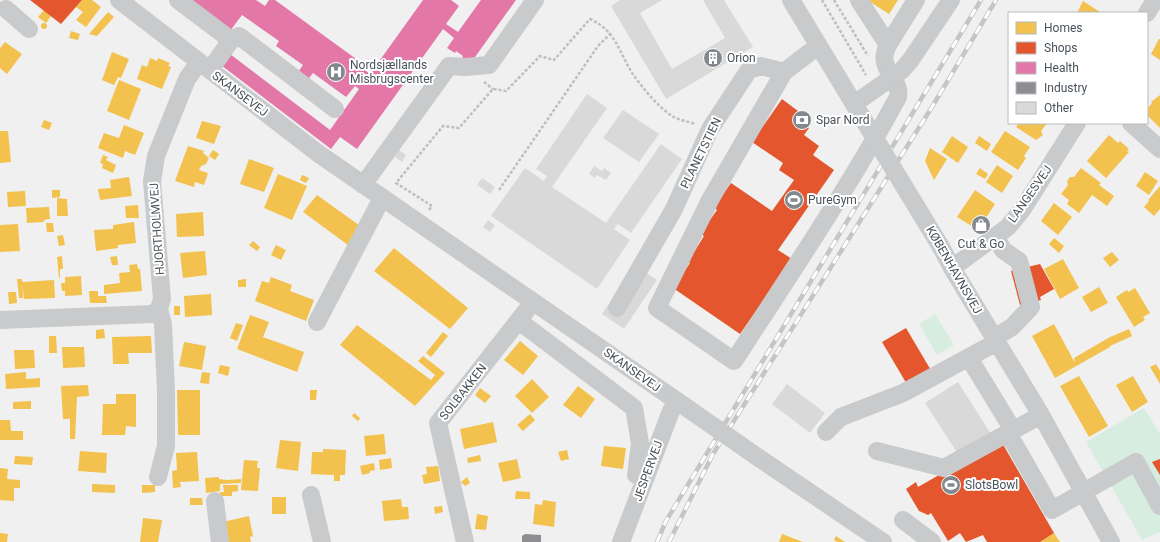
<svg xmlns="http://www.w3.org/2000/svg" width="1160" height="542" viewBox="0 0 1160 542" font-family="Roboto,sans-serif">
<style>
.green{fill:#d7ede0}
.homes{fill:#f2c14e}
.shops{fill:#e4572e}
.health{fill:#e377a8}
.industry{fill:#8d8d92}
.building{fill:#d9d9da}
.lines{fill:none;stroke-linecap:round;stroke-linejoin:round}
.path{stroke:#b8c1bf;stroke-width:2.5;stroke-dasharray:3 2;stroke-linecap:butt}
.minor{stroke:#c8cacb;stroke-width:18}
.rail-casing{stroke:#c4c5c6;stroke-width:4.5}
.rail{stroke:#fff;stroke-width:3;stroke-dasharray:9;stroke-linecap:butt}
.minor-bridge{stroke:#c8cacb;stroke-width:18}
.labels{text-anchor:middle;stroke-width:4;stroke-linejoin:round;paint-order:stroke}
.poi-label{font-size:12px;fill:#49525a;stroke:#fff;text-anchor:start}
.street-label{font-size:12px;fill:#49525a;stroke:#fff}
</style>
<rect width="100%" height="100%" fill="#f0f0f0"/>
<path class="green" d="M935 314 954 345 937 355 919 324Z
M1144 408 1160 434V532L1142 540 1086 442Z"/>
<path class="homes" d="M82 0H92L101 7 86 27 76 20 83 12 76 7Z
M867 0H898L889 14Z
M1083 1 1100 12V13H1077Z
M44 10 51 16 46 23 38 17Z
M108 12 114 17 97 36 89 34Z
M41 26a3 3 0 1 1 6 0a3 3 0 1 1-6 0Z
M71 31 80 34 78 40 69 38Z
M1159 39H1160V60L1151 54Z
M5 42 22 54 7 74 0 68V48Z
M112 52 129 59 121 78 118 77 114 85 102 80Z
M150 58 157 61 158 58 170 63 168 66 171 67 162 89 137 79 142 65 147 67Z
M119 80 141 89 129 120 107 111Z
M1160 95V128L1147 115V109L1152 103 1151 102Z
M44 120 52 123 49 130 41 127Z
M202 121 221 126 214 144 196 138Z
M1019 123H1047L1041 131 1043 135 1036 140 1016 127Z
M124 125 144 133 135 155 125 151 123 158 98 148 104 133 119 138Z
M0 131H8L11 162 0 163Z
M1005 131 1030 147 1024 156 1026 158 1018 170 991 152Z
M1109 135 1118 143 1120 141 1129 149 1127 151 1129 152 1106 178 1087 161Z
M952 136 968 147 958 163 942 152Z
M979 136 991 144 987 151 975 143Z
M188 146 204 151 203 153 209 158 206 164 201 166 199 170 208 173 204 185 195 182 194 187 175 181Z
M930 148 947 159 934 180 925 161Z
M213 150 219 154 215 160 209 156Z
M103 155 108 157 106 160 116 165 113 173 102 168 103 164 100 163Z
M249 159 274 168 264 192 240 184Z
M997 165 1013 176 1002 193 986 182Z
M980 168 988 174 985 179 976 174Z
M1081 168 1101 183 1099 185 1114 196 1107 206 1092 195 1079 213 1067 204 1069 200 1061 194 1068 185 1067 181 1070 177H1074Z
M1145 172 1158 181 1149 195 1136 186Z
M278 174 307 186 292 220 264 208Z
M302 175 309 178 306 183 300 180Z
M129 177 132 196 100 200 98 189 111 188 110 180Z
M1160 186V209L1154 216 1144 207 1149 201 1148 200Z
M52 190H60V197L52 198Z
M975 190 995 204 978 230 957 217Z
M25 191 26 206 8 207 7 192Z
M317 195 363 228 348 245 303 212Z
M57 198 67 199 68 216H57Z
M1054 203 1072 217 1058 235 1041 221Z
M138 205 139 218H126L125 206Z
M49 207 50 219 44 220V222L27 223 26 208Z
M203 212 204 236 177 237 176 214Z
M134 222 136 243 118 245V248L96 251 94 230 113 229V225Z
M46 223H53L54 232H47Z
M18 224 20 251 0 252V225Z
M63 235 65 245 59 246 57 236Z
M1054 238 1064 246 1059 253 1049 244Z
M253 241 260 247 257 251 249 245Z
M276 245 286 250 281 260 271 255Z
M394 248 468 308 450 329 374 271Z
M205 251 207 275 183 278 180 253Z
M1112 252 1119 260 1110 267 1103 258Z
M62 256 63 269H60V278H59L57 257Z
M117 256 118 265H112L110 257Z
M1063 259 1079 288 1060 299 1044 269Z
M137 264 138 269H140L142 291 104 294V285L120 283 119 273 130 272 129 265Z
M81 276 82 295 65 296V291H62L61 283H65V277Z
M271 277 292 285 290 291 314 300 306 321 255 301 262 281 269 283Z
M17 279H22L23 298H19Z
M246 279V287H238V280Z
M54 280 55 298 24 299 22 282Z
M1099 287 1108 303 1091 312 1082 297Z
M1135 288 1150 313 1143 317 1145 320 1134 327 1116 297 1127 290 1128 292Z
M89 291H98V296H106L107 303H90Z
M8 292H16L17 303 9 304Z
M211 294 212 315 185 317 184 296Z
M174 306H180V315H174Z
M250 315 269 322 263 337 304 352 297 372 237 349Z
M236 323 243 325 237 341 230 338Z
M1054 324 1075 363 1074 358 1110 337 1129 329 1132 336 1110 346V347L1055 378 1032 336Z
M357 325 431 380 435 375 418 361 423 356 445 373 415 406 340 345Z
M104 329 105 338 96 339V330Z
M443 332 448 336 431 357 426 353Z
M49 336H56L57 353H49Z
M151 336 152 353H128L129 364H113L112 337Z
M520 341 538 356 523 375 504 360Z
M184 342 206 346 202 370 179 366Z
M62 347H84L85 367 63 368Z
M14 350H34L35 368 15 369Z
M1156 364 1160 371V384L1150 367Z
M220 365 230 367 228 376 218 373Z
M26 372V379L40 378V387L6 389 5 374Z
M202 372 210 373 209 384 200 383Z
M1079 376 1108 426 1089 437 1060 386Z
M1133 376 1148 402 1132 412 1116 385Z
M532 379 549 397 532 413 515 396Z
M88 385 89 396 77 397 75 439H70V419H63L61 386Z
M578 386 595 399 581 418 563 405Z
M480 388 491 396 485 403 475 395Z
M177 390H200V435H178Z
M310 390H317L316 400H310Z
M116 394H136V427L126 426 125 435H102L103 404H116Z
M31 401V409H13V402Z
M354 413 360 418 358 421 352 416Z
M530 414 535 420 523 431 517 425Z
M0 420H10L11 431H23V440H0Z
M493 422 497 442 464 449 460 429Z
M384 434 386 454 366 456 364 436Z
M280 440 301 442 298 471 276 468Z
M604 446 626 448 623 469 601 466Z
M323 449 346 450 345 475H340V481H334V475L311 474 312 452H323Z
M567 450 569 459 561 461 558 452Z
M80 451 107 453 106 473 78 471Z
M197 452 199 481 180 482 181 487 173 488 172 471 177 470 176 453Z
M480 455 481 461 468 463 467 458Z
M15 456 33 457 32 465 14 464Z
M391 458 392 468 380 470 379 460Z
M517 459 521 478 503 482 498 463Z
M244 460 258 461 257 468H260L258 491 241 490Z
M374 463 375 470 370 471V473L362 475 360 466Z
M438 466 440 481 424 484 422 475 427 474 426 467Z
M0 468 8 469 7 479 20 480V488H14V501L0 500Z
M219 477V479L227 480 241 479V483L220 484V491L206 493 205 478Z
M467 477 470 483 465 486 461 482Z
M92 484 115 485V493L92 492Z
M142 485H155V492L142 493Z
M223 485H238V491L232 492V496H220V492H224Z
M516 491 530 492V499H515Z
M272 497H286V514H272Z
M190 498H202L203 505H190Z
M401 499 402 507H408L409 519 384 521 382 501Z
M543 500 556 502 554 527 533 524 535 504 542 505Z
M442 506 443 512 435 514 434 507Z
M477 514 488 516 486 530 475 529Z
M249 516 253 536 250 537 251 542H227L223 522Z
M143 518 162 520 158 542H140Z
M0 533 8 534 7 542H0Z
M1054 533 1060 542H1040Z
M782 534 803 542H779Z
M836 536 845 542H837L834 540Z"/>
<path class="shops" d="M30 0H82L61 24Z
M782 99 798 111 793 117 809 128 804 135 819 146 813 155 834 170 778 250 792 259 740 334 673 288 690 263 688 262 704 236 700 234 717 210 714 207 731 183 772 211 794 180 779 170 783 163 752 142Z
M1040 264 1054 289 1040 297 1041 300 1020 305 1011 271Z
M906 328 932 372 908 386 882 342Z
M1001 441 1054 533 1040 542H987L983 535 966 542 960 533 948 541 931 513 928 515 919 511 906 489 916 482 918 487 981 451Z
M1160 459V475L1152 462Z"/>
<path class="health" d="M186 0H256L265 6 269 0H275L363 64 361 67 370 74 423 0H451L459 6 446 24 458 32 481 0H516L470 64 462 58 463 56 456 51 455 53 447 48 454 38 443 29 357 149 340 137 331 149 221 65 230 54 330 130 359 89 355 86 346 97 313 73 306 82 296 75 303 65 276 46 279 41 242 15 230 31Z"/>
<path class="industry" d="M525 534 541 535V542H522V536Z"/>
<path class="building" d="M620 0H662L640 13 672 69 725 38 703 0H724L753 47 666 99 611 6Z
M587 94 607 108 552 187 606 223 661 144 682 159 631 233 618 224 614 229 630 240 597 289 491 216 525 168 544 181 547 176 536 169Z
M623 110 659 134 639 162 603 138Z
M399 150 406 155 402 162 395 157Z
M594 166 602 171 604 168 611 173 606 180 597 175 595 178 589 174Z
M482 178 495 187 490 194 477 185Z
M488 220 495 225 490 232 483 227Z
M645 272 657 280 624 329 602 314 608 305 619 312Z
M958 382 991 434 958 454 925 403Z
M787 384 825 413 810 433 772 404Z"/>
<g class="lines">
<path class="path" d="M822 0 866 75
M834 0 868 56
M484 82 493 89
M499 190 598 46 611 33
M429 210 432 206 396 183 443 126 459 128 493 89 506 91 540 56 554 60 590 19C616 31 618 50 632 73 642 87 657 106 672 116 678 120 687 121 695 124"/>
<path class="minor" d="M119 0 319 154 677 401 671 411 621 542
M178 0 231 40
M791 0 854 104
M859 0 888 45 916 0
M6 9 29 29
M1147 13 1155 0
M910 61 951 0
M210 70 231 40 239 36 335 109
M784 72 710 200 657 308 734 361C790 274 849 188 898 97 902 77 875 70 888 45
M1131 123 1160 149
M363 185 449 66 466 67 489 65 535 0
M941 247 952 268 1041 415 1111 542
M952 268 1008 227 1022 210 1077 123
M617 308 674 209 710 129 749 70 761 66 784 72 818 46
M0 320 152 314 159 309 162 299 152 181 156 156 187 79 199 62
M519 321 634 408 640 443 636 475
M317 322 382 198
M994 338 1012 327 1031 307 1019 261 1003 250 996 237
M969 358 1013 430
M826 432 841 417 903 393 997 342
M1008 433 1052 510 1136 462 1160 506
M877 451 944 468 1041 415
M759 458 883 542
M158 477 166 446V392L163 324 159 309
M311 495 322 542
M215 501 220 542
M903 520 932 542
M465 542 438 423 533 302"/>
<g class="rail-casing">
<path id="rail" d="M657 542 666 521 981 0
M669 542 713 454 932 107 996 0"/>
</g>
<use href="#rail" class="rail"/>
<path class="minor-bridge" d="M910 61 901 71 854 104 941 247
M677 401 759 458"/>
</g>
<defs>
<g id="building-disc" transform="scale(1)"><circle r="9.5" fill="#83898e" stroke="#fff"/><path d="M-4-6H4V6H1V3H-1V6H-4ZM-2.5-4.3h1.7v1.8h-1.7ZM.8-4.3h1.7v1.8H.8ZM-2.5-1h1.7V.8h-1.7ZM.8-1h1.7V.8H.8Z" fill="#fff"/></g>
<g id="hospital-disc" transform="scale(1)"><circle r="9.5" fill="#83898e" stroke="#fff"/><path d="M-5-5h3v3.5h4V-5h3V5h-3V1.5h-4V5h-3Z" fill="#fff"/></g>
<g id="bank-disc" transform="scale(1)"><circle r="9.5" fill="#83898e" stroke="#fff"/><path d="M-6-4H6V4H-6ZM0-2.3a2.3 2.3 0 1 0 0 4.6a2.3 2.3 0 1 0 0-4.6Z" fill="#fff"/></g>
<g id="stadium-disc" transform="scale(1)"><circle r="9.5" fill="#83898e" stroke="#fff"/><path d="M0-5a6.5 5 0 1 0 0 10a6.5 5 0 1 0 0-10ZM-3.5-1.8h7v3.6h-7Z" fill="#fff"/></g>
<g id="shop-disc" transform="scale(1)"><circle r="9.5" fill="#83898e" stroke="#fff"/><path d="M-5-2.5h2.3a2.7 3.5 0 0 1 5.4 0H5L5.5 6h-11ZM-1.5-2.5h3a1.5 2.3 0 0 0-3 0Z" fill="#fff"/></g>
</defs>
<g fill-rule="evenodd">
<use href="#building-disc" x="713" y="58"/>
<use href="#hospital-disc" x="336" y="72"/>
<use href="#bank-disc" x="802" y="120"/>
<use href="#stadium-disc" x="794" y="200"/>
<use href="#shop-disc" x="981" y="225"/>
<use href="#stadium-disc" x="951" y="485"/>
</g>
<g class="labels">
<g class="poi-label">
<text x="727" y="62">Orion</text>
<text x="350" y="69">Nordsjællands<tspan x="350" dy="14">Misbrugscenter</tspan></text>
<text x="816" y="124">Spar Nord</text>
<text x="808" y="204">PureGym</text>
<text x="981" y="248" text-anchor="middle">Cut &amp; Go</text>
<text x="965" y="489">SlotsBowl</text>
</g>
<g class="street-label">
<text transform="translate(240 94) rotate(37)" y="4">SKANSEVEJ</text>
<text transform="translate(701 153) rotate(-64)" y="4">PLANETSTIEN</text>
<text transform="translate(1030 194) rotate(-55)" y="4">LANGESVEJ</text>
<text transform="translate(157 229) rotate(-94)" y="4">HJORTHOLMVEJ</text>
<text transform="translate(954 270) rotate(60)" y="4">KØBENHAVNSVEJ</text>
<text transform="translate(632 370) rotate(35)" y="4">SKANSEVEJ</text>
<text transform="translate(463 392) rotate(-52)" y="4">SOLBAKKEN</text>
<text transform="translate(648 471) rotate(-70)" y="4">JESPERVEJ</text>
</g>
</g>
<rect x="1008" y="12" width="140" height="112" fill="#ffffff" stroke="#b6babd"/>
<rect x="1016" y="22" width="20" height="12" fill="#f2c14e" stroke="#b6babd"/>
<text x="1044" y="32" font-size="12" fill="#49525a">Homes</text>
<rect x="1016" y="42" width="20" height="12" fill="#e4572e" stroke="#b6babd"/>
<text x="1044" y="52" font-size="12" fill="#49525a">Shops</text>
<rect x="1016" y="62" width="20" height="12" fill="#e377a8" stroke="#b6babd"/>
<text x="1044" y="72" font-size="12" fill="#49525a">Health</text>
<rect x="1016" y="82" width="20" height="12" fill="#8d8d92" stroke="#b6babd"/>
<text x="1044" y="92" font-size="12" fill="#49525a">Industry</text>
<rect x="1016" y="102" width="20" height="12" fill="#d9d9da" stroke="#b6babd"/>
<text x="1044" y="112" font-size="12" fill="#49525a">Other</text>
</svg>
